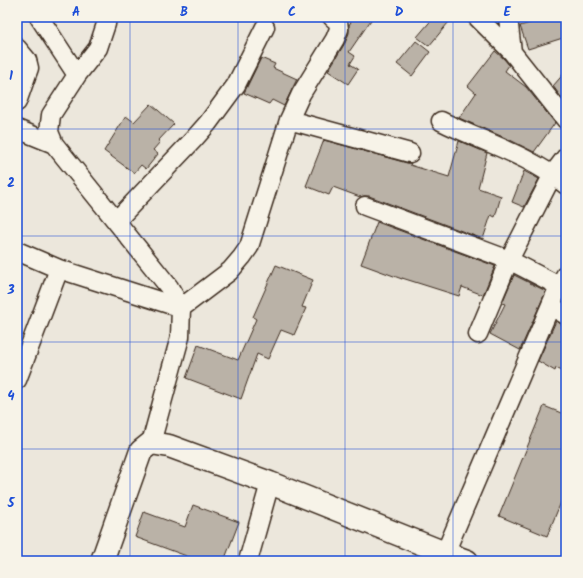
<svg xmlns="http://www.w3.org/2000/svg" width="583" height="578" viewBox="0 0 583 578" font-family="Kalam,sans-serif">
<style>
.building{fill:#bab2a7;stroke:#3b2a1e}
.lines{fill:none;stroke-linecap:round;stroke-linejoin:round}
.minor-casing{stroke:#3b2a1e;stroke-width:21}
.tertiary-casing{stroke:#3b2a1e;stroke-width:25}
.minor{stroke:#f7f3e8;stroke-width:18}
.tertiary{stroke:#f7f3e8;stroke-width:22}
.grid{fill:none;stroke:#1d4ed8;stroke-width:1;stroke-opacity:0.55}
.neatline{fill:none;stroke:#1d4ed8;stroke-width:1.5}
.grid-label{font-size:13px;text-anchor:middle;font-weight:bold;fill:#1d4ed8}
</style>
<rect width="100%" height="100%" fill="#ece7dc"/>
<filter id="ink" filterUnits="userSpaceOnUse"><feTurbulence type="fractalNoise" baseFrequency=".025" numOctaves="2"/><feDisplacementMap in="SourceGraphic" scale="8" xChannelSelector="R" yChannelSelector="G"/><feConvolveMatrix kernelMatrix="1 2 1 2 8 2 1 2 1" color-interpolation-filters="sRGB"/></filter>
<g filter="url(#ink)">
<path class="building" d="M354 17H373L349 52 355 56 350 64 358 69 348 84 328 71 345 43 349 33V25Z
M434 17H453L429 46 417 37Z
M550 17H566V37L528 49 520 26Z
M416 41 430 52 412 76 397 64Z
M495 51 504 59 509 65 505 71 526 87 555 123 534 152 510 140 459 118 476 93 468 86Z
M261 58 275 64 273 68 297 79 284 106 272 100 269 104 244 93Z
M566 71V97L563 100 553 86Z
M151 104 174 124 158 141 160 142 153 150 158 154 146 169 141 165 134 173 104 151 126 116 134 122Z
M324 140 407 163H411L410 165 449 177 459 141 487 153 478 188 501 196 495 217 491 215 483 239 369 196H364L360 197 333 187 329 195 306 186Z
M524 171 539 179 524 207 512 202Z
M377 222 495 266 483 295 462 287 459 296 402 278V279L361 264Z
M276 265 313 280 302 307 306 308 294 335 281 330 268 359 257 354 241 399 186 378 198 345 238 360 256 319 253 317Z
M514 275 546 291 520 350 490 334 505 304 502 303Z
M556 321 561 324 566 325V373L556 368 555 371 538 361Z
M544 406 566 415V490L547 536 499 516Z
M193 505 239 522 224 561H200L135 537 144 512 185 527Z"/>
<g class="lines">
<g class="minor-casing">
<path id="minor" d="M39 17 77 75
M107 17 106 24 98 48 77 75 51 115 49 132 54 144 169 287 181 308 180 337 151 443
M477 17 512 52 566 120
M508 17 512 52
M17 48 27 60 29 68 17 102
M289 120 410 153
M441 121C483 142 529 155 566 185
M17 129 54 144
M365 206 509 260 559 286
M116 221 193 140 208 123 236 85 265 27
M17 251 59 269 181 308 230 271 242 257 249 247 289 120 301 94 335 39 339 29 338 22 332 17
M551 306 566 315
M478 334 509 260 553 174 566 157
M17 380 59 269
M445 553 559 286 566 274
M248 561 270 483"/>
</g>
<g class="tertiary-casing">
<path id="tertiary" d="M102 561 141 451 151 443 169 446 270 483 445 553 467 561"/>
</g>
<use href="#minor" class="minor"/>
<use href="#tertiary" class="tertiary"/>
</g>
</g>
<path class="grid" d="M130 17V561M238 17V561M345 17V561M453 17V561M17 129H566M17 236H566M17 342H566M17 449H566"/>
<rect width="583" height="578" fill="none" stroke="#f7f3e8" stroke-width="44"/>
<rect x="22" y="22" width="539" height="534" class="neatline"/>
<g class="grid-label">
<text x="76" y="16">A</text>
<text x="184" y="16">B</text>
<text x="292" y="16">C</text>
<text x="399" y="16">D</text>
<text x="507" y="16">E</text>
<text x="11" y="80">1</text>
<text x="11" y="187">2</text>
<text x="11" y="294">3</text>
<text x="11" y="400">4</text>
<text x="11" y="507">5</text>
</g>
</svg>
